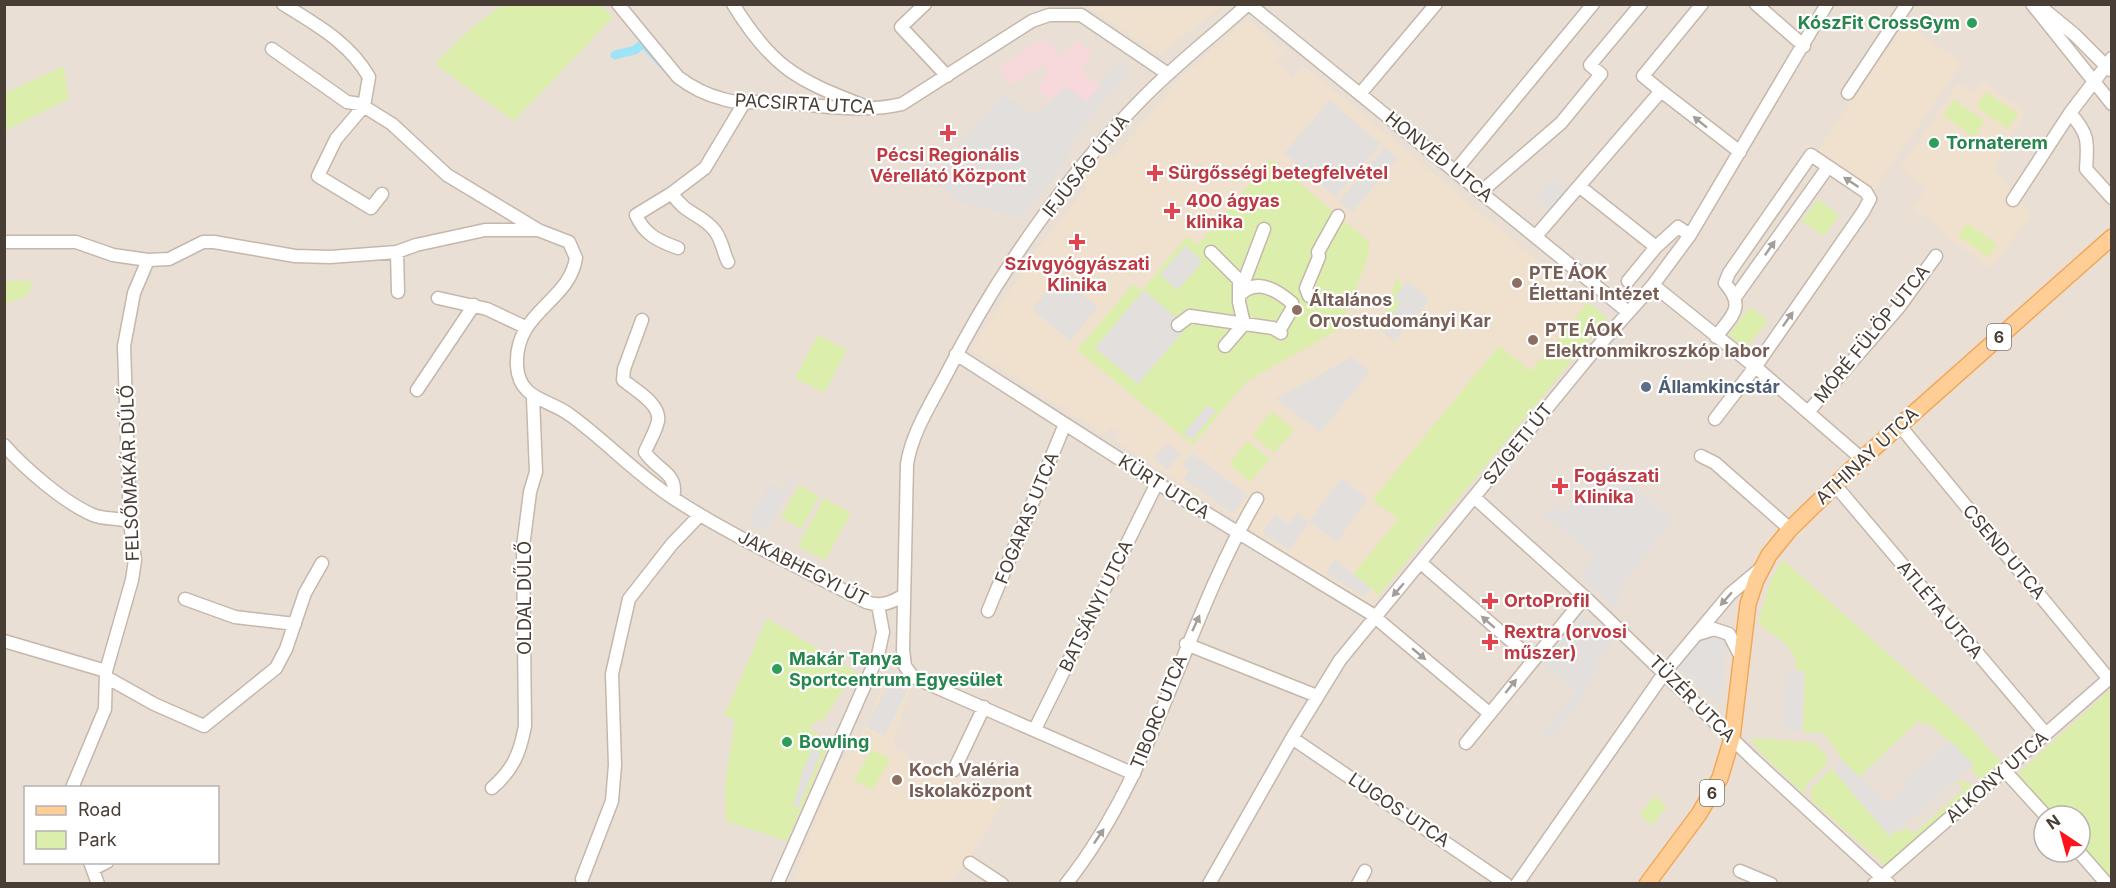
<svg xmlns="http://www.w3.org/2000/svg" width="2116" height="888" viewBox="0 0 2116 888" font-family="Inter,sans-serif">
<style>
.residential{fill:#eadfd4;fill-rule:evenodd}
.education{fill:#f0e1cf}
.medical{fill:#f7d9db}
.green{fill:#dceeab}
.parking{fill:#e3dfdc}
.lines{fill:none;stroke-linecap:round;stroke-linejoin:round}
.stream{stroke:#9de4f9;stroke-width:3}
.canal{stroke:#9de4f9;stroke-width:9}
.minor-casing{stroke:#c5b7ab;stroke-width:15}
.major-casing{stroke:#f1a859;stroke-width:18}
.minor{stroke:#fff;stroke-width:12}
.major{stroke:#ffce96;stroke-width:15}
.oneway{fill:#a49e9a}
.leisure-dot{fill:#2e9e5b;stroke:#fff;stroke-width:2}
.health-dot{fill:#e0444e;stroke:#fff;stroke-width:2}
.education-dot{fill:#8d6e63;stroke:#fff;stroke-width:2}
.service-dot{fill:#5c6f8a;stroke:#fff;stroke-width:2}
.labels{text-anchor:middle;stroke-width:4.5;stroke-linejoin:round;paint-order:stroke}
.shield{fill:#fff;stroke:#807872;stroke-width:1.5}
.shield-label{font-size:16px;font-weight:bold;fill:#493e35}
.leisure-label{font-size:18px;font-weight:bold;fill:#27864d;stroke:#fff;text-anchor:start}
.street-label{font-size:18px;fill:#493e35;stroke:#fff}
.health-label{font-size:18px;font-weight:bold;fill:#be3a42;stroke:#fff;text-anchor:start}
.education-label{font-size:18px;font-weight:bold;fill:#785e54;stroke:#fff;text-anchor:start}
.service-label{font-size:18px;font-weight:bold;fill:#4e5e75;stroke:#fff;text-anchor:start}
</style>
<rect width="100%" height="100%" fill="#f5eee7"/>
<path class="residential" d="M5 5H2111V883L5 884ZM26 788H218V862H26ZM2044 816H2080V852H2044Z"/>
<path class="education" d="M1086 5H1222L1160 55Z
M1247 19 1285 53 1274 62 1287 70 1291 78 1304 66 1607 318 1370 606 1114 440 1118 433 1111 427 1105 435 971 350 1036 251 1087 187 1078 179 1102 151 1113 159 1177 82Z
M1905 24 1962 63 1872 192 1820 156V147Z
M1983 82 2026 112 1993 167 2031 214 1992 268 1942 234 1945 231 1913 208 1927 187 1900 168 1959 83 1975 93Z
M887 677 911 690 892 745 942 778 948 763 967 772 961 782 1002 804 974 851 949 883 794 884 800 860 838 767 857 745Z"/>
<path class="medical" d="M1042 39 1055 48 1053 52 1061 57 1078 40 1093 53 1081 69 1099 86 1087 102 1065 86 1050 100 1038 89 1048 72 1042 65 1010 85 1000 68Z"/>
<path class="green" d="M503 4 601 5 613 17 514 121 435 64 468 31Z
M64 66 68 99 5 131V93Z
M1986 92 2018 114 2008 129 1976 107Z
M1954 100 1985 121 1974 137 1943 115Z
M1271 159 1370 243 1366 264 1338 330 1247 381 1193 445 1077 350 1133 284 1141 291 1187 237 1198 245Z
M1818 199 1839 215 1824 236 1802 221Z
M1967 223 1997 245 1988 257 1958 236Z
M1396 279 1403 285 1394 298 1400 302 1383 332 1380 330Z
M5 281H32L29 295 5 304Z
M1588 302 1607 318 1379 595 1353 574 1398 520 1373 499 1381 489 1499 346 1531 371Z
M1750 307 1768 321 1746 348 1729 335Z
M818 335 847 350 824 393 795 378Z
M1272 411 1294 430 1274 453 1252 435Z
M1248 441 1270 459 1250 482 1229 464Z
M799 485 819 496 801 529 781 517Z
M824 498 851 513 825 560 798 546Z
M1783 560 1969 726 2001 762 1981 780 1970 768 1974 765 1928 722 1924 726 1919 720 1859 777 1843 761 1824 733 1803 732 1805 671 1796 670C1798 644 1772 637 1758 622L1772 577Z
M767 618 859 674 854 682 844 677 841 682 846 685 822 722 818 719 809 730 827 739 825 745 827 749 787 841 726 821 725 785 735 719 724 716Z
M2111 689V878L2080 843V816H2055L2017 774Z
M1751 738 1815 743 1826 755 1827 764 1807 784 1804 794 1759 751Z
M872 749 890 759 873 790 854 780Z
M1831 768 1889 836 1896 831 1901 832 1907 828 1914 834 1964 789 1955 781 1966 782 1975 789 1928 832 1885 865 1812 801 1811 789Z
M1654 796 1667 806 1653 825 1640 815Z"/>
<path class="parking" d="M1119 61 1129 70 1076 135 1064 166 1021 218 962 203 932 180 1002 93 1031 113 1042 109 1065 86 1087 102Z
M1330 100 1381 144 1335 197 1284 153Z
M1385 147 1398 158 1352 212 1339 201Z
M1553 178 1569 191 1551 211 1536 199Z
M1185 246 1203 261 1178 290 1160 275Z
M1060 276 1098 307 1070 341 1032 309Z
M1407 281 1430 299 1394 342 1383 332 1400 303 1394 298Z
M1144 290 1187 327 1138 384 1095 348Z
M1352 357 1370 372 1320 432 1276 399Z
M1208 405 1216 411 1192 440 1183 433Z
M1167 443 1181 454 1167 470 1154 459Z
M1192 453 1247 495 1233 514 1183 479 1189 470 1183 465Z
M1606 463 1674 520 1626 579 1615 608 1579 575 1593 557 1544 514 1553 504 1564 512Z
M792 474 797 477 767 531 748 521 770 483 783 490Z
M1341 478 1368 498 1337 542 1309 522 1289 550 1262 533 1275 514 1288 524 1298 513 1309 522Z
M1335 559 1371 588 1364 597 1326 573Z
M1574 609 1614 640 1594 665 1600 669 1582 692 1586 695 1549 740 1542 734 1576 691 1538 660Z
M1715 635 1727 641 1720 706 1677 666 1699 639Z
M1802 673 1801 731H1785V674Z
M889 683 907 691 885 736 866 727Z
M1950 740 1974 765 1889 836 1834 769 1843 761 1888 805 1908 785 1905 781Z
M812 749 821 753 798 808 793 807 803 769Z"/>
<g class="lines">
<path class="stream" d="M641 45 677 84 684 88"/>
<path class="canal" d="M615 55 635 50 641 45"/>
<g class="minor-casing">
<path id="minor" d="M283 4C316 25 349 42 369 77L364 106 336 139 318 176 371 208 382 194
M618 4 678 77C691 87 707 95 723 99 740 105 757 101 773 102 815 104 861 114 902 104L1032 21 1049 15H1081L1168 74
M733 4C771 66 796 80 862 105
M925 4 901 27 947 76
M1249 4 1628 312
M1756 4 1804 46
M2032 4 2112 104
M2041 7 2075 35 2110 70
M272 49 347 102 360 104 392 124 447 175 538 230
M1661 91 1740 152
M1848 93 1907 4
M1360 94 1436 4
M2070 113C2089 134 2088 142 2086 169L2112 198
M1456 170 1593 4
M1579 186 1656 247 1678 227 1690 235
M1482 191 1561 123 1601 74 1590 65 1641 4
M672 193C684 214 702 214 715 231 722 240 723 252 728 262
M2013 200 2070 113 2112 58
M1536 236 1661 91 1643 76 1702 4
M4 242H76L113 255 148 260 169 259 203 242H214L295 256 330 257 397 252 416 245 485 230H538L569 242 576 258C569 303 514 311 517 366 519 400 549 399 570 415 606 441 636 474 673 498 734 538 802 568 866 602 881 607 891 603 904 595
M678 248C658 241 644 234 636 215L672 193 705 168 744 103
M397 252 398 292
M1211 252 1239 280V302L1244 324 1225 346
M1245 279 1264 229
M1628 281 1656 247
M1653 285 1759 370 1862 459
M1240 295C1256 277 1277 290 1292 303L1293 307 1279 331
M1309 296 1306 288 1319 257 1318 252 1338 216
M1736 296 1828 167
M438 298 487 309 525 327
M642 320 624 369 623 380C635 390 661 404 658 421 656 431 649 442 645 452 657 471 679 472 673 498
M1178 325 1190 316 1273 328 1281 333
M956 354 1157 483 1370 613 1489 713
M417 390 474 305
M1808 412 1899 307 1936 256
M1715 419 1758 363 1863 212 1870 199 1866 192 1811 155 1729 273 1725 283C1746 308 1732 315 1716 337
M1900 426 2108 678
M4 445C25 469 65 503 93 515 105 520 119 517 130 522
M1701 456 1715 463 1790 529
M1835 485 2046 734
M1475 498 1588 600 1753 759 1889 884
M1421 563 1533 660
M185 599 235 617 295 624
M988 611 1065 424
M1698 634 1714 629 1729 634 1740 655
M4 641 106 671
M1186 644 1317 696
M106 677 154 704 204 726 276 668 286 649 305 593 322 563
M1035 729 1157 483
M1292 738 1506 884
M1466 743 1585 597
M954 770 984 707
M2005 771 2046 816
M1134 774 913 677 905 666 903 650 907 464C912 432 932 402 947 373 996 276 1066 176 1142 99 1175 65 1213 36 1248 4
M72 788 105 709 106 671 132 580 135 560 130 522 124 346 134 293 148 260
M492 788C513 770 520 753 525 726L523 547 530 492 536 472 533 398
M2079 852 2107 884
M90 862 98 884
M970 863 1002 884
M93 869 107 862
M1740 871 1771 884
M582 879 612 801 615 765 612 674 629 599 672 544 700 515
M777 884 878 655 883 632 878 605
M1066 884C1156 771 1184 622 1257 499
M1209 884 1292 738 1340 660 1593 352 1653 285 1690 235 1827 4
M1358 884 1365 871
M1517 884 1665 672 1730 594 1760 569
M1874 884 2112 676"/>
</g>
<g class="major-casing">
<path id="major" d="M1647 884 1699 814 1720 778 1732 738 1748 604 1756 580 1769 555 1790 529 1862 459 2112 237"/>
</g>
<use href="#minor" class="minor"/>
<use href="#major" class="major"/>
</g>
<defs><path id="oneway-solid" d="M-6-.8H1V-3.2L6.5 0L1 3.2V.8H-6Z" transform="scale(1.5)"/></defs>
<g class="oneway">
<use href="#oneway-solid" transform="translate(1700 122) rotate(-141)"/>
<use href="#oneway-solid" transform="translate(1851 182) rotate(-147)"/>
<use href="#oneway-solid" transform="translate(1770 248) rotate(-55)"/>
<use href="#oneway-solid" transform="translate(1788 319) rotate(-55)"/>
<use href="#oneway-solid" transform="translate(1398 590) rotate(131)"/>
<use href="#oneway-solid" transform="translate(1726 599) rotate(131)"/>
<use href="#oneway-solid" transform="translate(1488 622) rotate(-139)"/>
<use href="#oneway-solid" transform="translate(1196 623) rotate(-65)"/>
<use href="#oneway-solid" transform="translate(1419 654) rotate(40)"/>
<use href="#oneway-solid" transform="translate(1511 686) rotate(-51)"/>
<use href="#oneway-solid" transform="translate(1099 836) rotate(-56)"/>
</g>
<g class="leisure-dot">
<circle cx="1972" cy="23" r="6"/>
<circle cx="1934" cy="143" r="6"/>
<circle cx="777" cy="669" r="6"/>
<circle cx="787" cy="742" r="6"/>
</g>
<g class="health-dot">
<path d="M945 124h6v6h6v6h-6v6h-6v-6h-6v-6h6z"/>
<path d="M1152 164h6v6h6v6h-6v6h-6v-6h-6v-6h6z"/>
<path d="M1169 202h6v6h6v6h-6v6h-6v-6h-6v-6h6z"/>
<path d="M1074 233h6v6h6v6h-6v6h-6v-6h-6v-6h6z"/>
<path d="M1557 477h6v6h6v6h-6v6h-6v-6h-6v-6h6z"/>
<path d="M1487 592h6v6h6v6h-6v6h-6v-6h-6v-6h6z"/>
<path d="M1487 633h6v6h6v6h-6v6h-6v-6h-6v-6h6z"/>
</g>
<g class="education-dot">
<circle cx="1517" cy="283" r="6"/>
<circle cx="1297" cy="310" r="6"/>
<circle cx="1533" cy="340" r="6"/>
<circle cx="897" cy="780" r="6"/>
</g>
<circle class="service-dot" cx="1646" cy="387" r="6"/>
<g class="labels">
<g class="shield">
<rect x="1987" y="324" width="24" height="26" rx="4.5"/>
<rect x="1700" y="780" width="24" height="26" rx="4.5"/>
</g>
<g class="shield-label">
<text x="1999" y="343">6</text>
<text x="1712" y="799">6</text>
</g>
<g class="leisure-label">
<text x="1960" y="29" text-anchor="end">KószFit CrossGym</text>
<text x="1946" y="149">Tornaterem</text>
<text x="789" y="665">Makár Tanya<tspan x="789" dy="21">Sportcentrum Egyesület</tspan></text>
<text x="799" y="748">Bowling</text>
</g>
<g class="street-label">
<text transform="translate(805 104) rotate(3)" y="6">PACSIRTA UTCA</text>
<text transform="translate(1439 157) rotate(39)" y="6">HONVÉD UTCA</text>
<text transform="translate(1086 166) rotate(-51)" y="6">IFJÚSÁG ÚTJA</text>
<text transform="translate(1872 334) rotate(-51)" y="6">MÓRÉ FÜLÖP UTCA</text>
<text transform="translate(1518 444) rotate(-51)" y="6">SZIGETI ÚT</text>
<text transform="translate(1867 456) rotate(-43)" y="6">ATHINAY UTCA</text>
<text transform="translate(130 473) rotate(-92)" y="6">FELSŐMAKÁR DŰLŐ</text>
<text transform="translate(1164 487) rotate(32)" y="6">KÜRT UTCA</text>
<text transform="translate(1027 518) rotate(-68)" y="6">FOGARAS UTCA</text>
<text transform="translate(2004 552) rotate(50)" y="6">CSEND UTCA</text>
<text transform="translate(803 568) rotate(27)" y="6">JAKABHEGYI ÚT</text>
<text transform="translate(525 598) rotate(-90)" y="6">OLDAL DŰLŐ</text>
<text transform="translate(1096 606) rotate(-64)" y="6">BATSÁNYI UTCA</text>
<text transform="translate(1940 610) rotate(50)" y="6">ATLÉTA UTCA</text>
<text transform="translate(1692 699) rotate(45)" y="6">TÜZÉR UTCA</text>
<text transform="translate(1159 712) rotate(-68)" y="6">TIBORC UTCA</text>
<text transform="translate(1997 777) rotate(-41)" y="6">ALKONY UTCA</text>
<text transform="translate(1399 810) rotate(34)" y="6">LUGOS UTCA</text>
</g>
<g class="health-label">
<text x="948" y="161" text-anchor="middle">Pécsi Regionális<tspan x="948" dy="21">Vérellátó Központ</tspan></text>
<text x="1168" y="179">Sürgősségi betegfelvétel</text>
<text x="1186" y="207">400 ágyas<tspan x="1186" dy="21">klinika</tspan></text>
<text x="1077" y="270" text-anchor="middle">Szívgyógyászati<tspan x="1077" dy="21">Klinika</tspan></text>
<text x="1574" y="482">Fogászati<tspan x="1574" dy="21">Klinika</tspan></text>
<text x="1504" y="607">OrtoProfil</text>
<text x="1504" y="638">Rextra (orvosi<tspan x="1504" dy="21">műszer)</tspan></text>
</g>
<g class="education-label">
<text x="1529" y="279">PTE ÁOK<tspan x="1529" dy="21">Élettani Intézet</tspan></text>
<text x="1309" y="306">Általános<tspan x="1309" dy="21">Orvostudományi Kar</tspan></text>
<text x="1545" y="336">PTE ÁOK<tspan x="1545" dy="21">Elektronmikroszkóp labor</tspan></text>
<text x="909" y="776">Koch Valéria<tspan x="909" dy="21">Iskolaközpont</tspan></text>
</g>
<g class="service-label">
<text x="1658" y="393">Államkincstár</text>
</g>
</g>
<rect width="2116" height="888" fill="none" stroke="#493e35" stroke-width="12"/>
<rect x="24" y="786" width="195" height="78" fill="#ffffff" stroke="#b6b2ae" stroke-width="1.5"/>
<rect x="36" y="806" width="30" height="9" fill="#ffce96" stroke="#b6b2ae" stroke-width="1.5"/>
<text x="78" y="816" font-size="18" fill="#493e35">Road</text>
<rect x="36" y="831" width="30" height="18" fill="#dceeab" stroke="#b6b2ae" stroke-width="1.5"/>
<text x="78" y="846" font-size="18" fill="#493e35">Park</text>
<g transform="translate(2062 834) rotate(324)"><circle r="28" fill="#ffffff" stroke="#b6b2ae" stroke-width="1.5"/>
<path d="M0-4.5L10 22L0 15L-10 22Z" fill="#ff141c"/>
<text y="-9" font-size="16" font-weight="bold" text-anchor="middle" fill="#493e35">N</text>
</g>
</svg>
